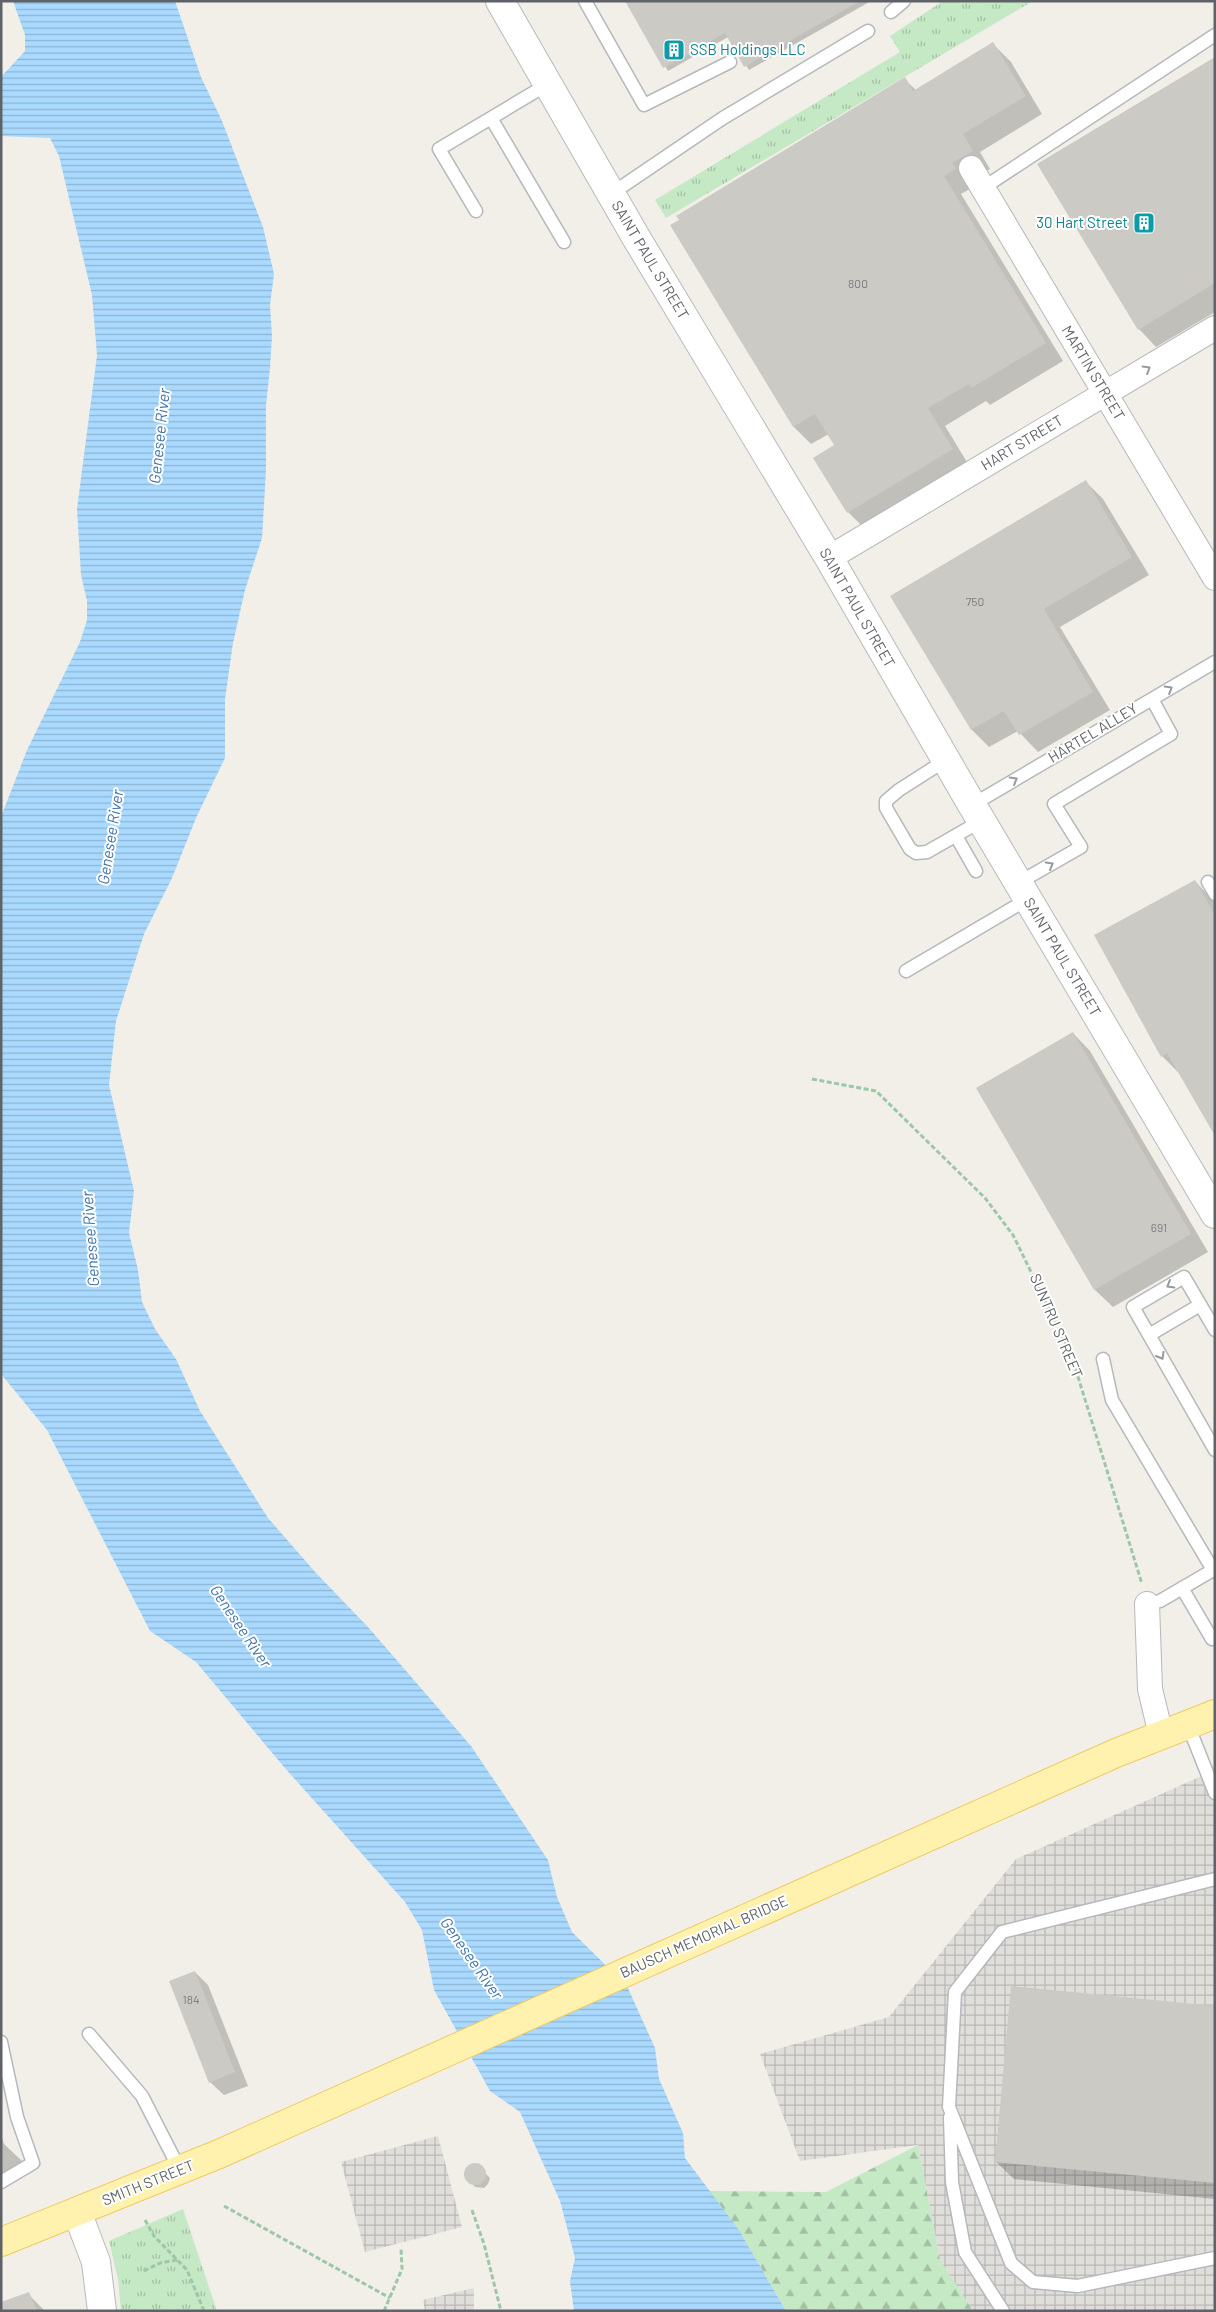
<svg xmlns="http://www.w3.org/2000/svg" width="1216" height="2312" viewBox="0 0 1216 2312" font-family="Barlow,sans-serif">
<style>
.industrial{fill:url(#industrial-grid)}
.forest{fill:url(#forest-firs)}
.park{fill:url(#park-tufts)}
.water{fill:url(#water-rules)}
.shadow{fill:#0003}
.building{fill:#cccac5}
.lines{fill:none;stroke-linecap:round;stroke-linejoin:round}
.lane-casing{stroke:#b5b8bc;stroke-width:15}
.street-casing{stroke:#b5b8bc;stroke-width:26}
.secondary-casing{stroke:#b6babf;stroke-width:30}
.primary-casing{stroke:#f2c960;stroke-width:30}
.path{stroke:#9cc7a9;stroke-width:3;stroke-dasharray:5 2.5;stroke-linecap:butt}
.lane{stroke:#fff;stroke-width:12}
.street{stroke:#fff;stroke-width:24}
.secondary{stroke:#fff;stroke-width:28}
.primary{stroke:#fff2af;stroke-width:28}
.oneway{stroke:#979a9d}
.labels{text-anchor:middle;stroke-width:4;stroke-linejoin:round;paint-order:stroke}
.number-label{font-size:12px;fill:#7a7d7f}
.culture-label{font-size:15px;fill:#0d838f;stroke:#fff;text-anchor:start}
.street-label{font-size:15px;fill:#5f6368;stroke:#fff}
.water-label{font-size:16px;font-style:italic;fill:#4174aa;stroke:#fff}
</style>
<defs>
<pattern id="industrial-grid" width="8" height="8" patternUnits="userSpaceOnUse" patternTransform="scale(1.25)"><rect width="8" height="8" fill="#e0deda"/><path d="M0 4h8M4 0v8" fill="none" stroke="#b9b8b5"/></pattern>
<pattern id="forest-firs" width="22" height="20" patternUnits="userSpaceOnUse" patternTransform="scale(1.25)"><rect width="22" height="20" fill="#c5e8c5"/><path d="M5 1l3.5 6h-7zM16 11l3.5 6h-7z" fill="#a3c0a4"/></pattern>
<pattern id="park-tufts" width="24" height="20" patternUnits="userSpaceOnUse" patternTransform="scale(1.25)"><rect width="24" height="20" fill="#c5e8c5"/><path d="M3 7l-1-3M5 7V3M7 7l1-3M15 17l-1-3M17 17v-4M19 17l1-3" fill="none" stroke="#a3c0a4"/></pattern>
<pattern id="water-rules" width="6" height="5" patternUnits="userSpaceOnUse" patternTransform="scale(1.25)"><rect width="6" height="5" fill="#aadaff"/><path d="M0 2.5h6" fill="none" stroke="#8eb4d2"/></pattern>
</defs>
<rect width="100%" height="100%" fill="#f1efe8"/>
<path class="industrial" d="M1215 1770V2311H973L940 2260 918 2145 800 2161 760 2054 889 2017 1016 1859Z
M438 2136 462 2227 365 2252 341 2162Z
M474 2288V2311H425L423 2300Z"/>
<path class="forest" d="M918 2145 940 2260 973 2311H786L739 2230 708 2191 826 2192Z"/>
<path class="park" d="M943 1H1033L666 218 655 200 900 52 890 36Z
M183 2209 217 2311H121L118 2279 109 2241Z"/>
<path class="water" d="M13 1H175L201 77 222 121 263 227 274 274 270 305 272 336 270 368 266 405V471L262 538 245 590 233 643 225 699V758L196 818 172 878 144 934 116 1021 109 1085 134 1191 129 1233 138 1270 142 1302 155 1329 176 1359 200 1411 268 1518 316 1573 368 1627 471 1746 548 1860 557 1897 572 1932 627 1986 655 2048 659 2079 683 2133 685 2158 739 2230 786 2311H574L570 2281 575 2258 560 2201 520 2112 490 2091 434 1990 422 1930 405 1902 284 1767 196 1662 150 1631 47 1430 1 1374V817L27 750 80 642 87 620V601L81 575 77 509 97 355 92 295 59 156 50 138 1 136V77L25 51V35Z"/>
<path class="shadow" d="M627 1H871L749 70 728 37 668 71Z
M993 44 1011 62 1042 114 980 152 990 169 969 181 973 187 961 194 1063 361 990 405 986 401 945 426 970 467 866 530 848 512 836 446 829 434 811 444 794 427 904 79 916 90Z
M1215 59V312L1156 347 1139 329Z
M1086 482 1103 499 1149 575 1060 627 1110 710 1038 752 1018 731 989 747 972 730 892 596Z
M1195 881 1215 903V1134L1180 1074 1162 1056Z
M1073 1033 1090 1051 1208 1252 1113 1307 1095 1290 977 1088Z
M195 1972 208 1985 248 2086 224 2095 210 2082Z
M1215 2007V2199L1014 2179 996 2162Z
M1 2136 4 2144 22 2161 7 2178 1 2173Z
M472 2166H478L490 2178 488 2184 484 2188 475 2187 466 2177 467 2170Z
M28 2294 45 2311H1Z"/>
<path class="building" d="M625 1H860L744 67 725 33 663 68Z
M993 42 1026 96 963 134 973 151 952 163 956 169 944 176 1046 343 971 388 969 384 928 408 953 449 847 513 813 458 834 445 815 414 793 427 670 225 679 220 676 216 905 77 913 91Z
M1215 57V283L1138 330 1037 164Z
M1086 480 1132 557 1044 609 1093 692 1019 735 1004 711 971 730 890 596Z
M1195 880 1215 915V1136L1167 1053 1161 1057 1094 935Z
M1073 1032 1191 1234 1094 1290 976 1088Z
M195 1971 235 2072 209 2083 169 1981Z
M1011 1986 1215 2006V2183L995 2162Z
M464 2174a11 11 0 1 1 22 0a11 11 0 1 1-22 0Z
M29 2292 37 2311H1V2302Z"/>
<g class="lines">
<g class="lane-casing">
<path id="lane" d="M585 1 644 105 730 62
M891 12 904 1
M491 118 564 242
M983 188 1215 35
M611 194 723 118 868 31
M476 211 439 149 548 84
M946 760 899 790 886 801V808L910 849 916 853 927 852 981 821
M972 805 1215 662
M956 836 976 871
M1208 882 1215 894
M1018 883 1081 847 1054 804 1171 734 1152 699
M906 971 1028 899
M1200 1305 1149 1335 1215 1450
M1149 1335 1133 1307 1184 1277 1215 1330
M1103 1359 1112 1400 1213 1570
M1182 1588 1212 1639 1215 1638
M1147 1604 1160 1601 1215 1569
M1188 1725 1215 1793
M1215 1879 1002 1932 955 1992 949 2107 1011 2263 1033 2282 1078 2286 1215 2258
M89 2034 142 2096 180 2170
M1 2042 17 2117 33 2163 1 2182
M950 2117 952 2182 965 2252 1003 2311"/>
</g>
<g class="street-casing">
<path id="street" d="M971 168 1215 578
M829 558 1215 328
M1147 1604 1150 1689 1161 1735"/>
</g>
<g class="secondary-casing">
<path id="secondary" d="M500 1 637 239 829 558 972 805 1215 1214
M77 2212 96 2262 102 2311"/>
</g>
<g class="primary-casing">
<path id="primary" d="M1 2242 219 2154 1116 1753 1215 1714"/>
</g>
<path class="path" d="M812 1079 876 1091 985 1198 1013 1235 1071 1354 1142 1584
M224 2206 390 2298
M472 2210 484 2244 501 2311
M145 2220 154 2236 187 2270 204 2311
M144 2271 160 2263 177 2260
M384 2311 402 2269 401 2248"/>
<use href="#lane" class="lane"/>
<use href="#street" class="street"/>
<use href="#secondary" class="secondary"/>
<use href="#primary" class="primary"/>
</g>
<defs><path id="oneway-chevron" d="M-2-3.5L2.5 0L-2 3.5" fill="none" stroke-width="1.6" stroke-linecap="round" stroke-linejoin="round" transform="scale(1.25)"/></defs>
<g class="oneway">
<use href="#oneway-chevron" transform="translate(1147 369) rotate(-31)"/>
<use href="#oneway-chevron" transform="translate(1169 689) rotate(-31)"/>
<use href="#oneway-chevron" transform="translate(1014 780) rotate(-31)"/>
<use href="#oneway-chevron" transform="translate(1050 865) rotate(-30)"/>
<use href="#oneway-chevron" transform="translate(1170 1285) rotate(150)"/>
<use href="#oneway-chevron" transform="translate(1161 1356) rotate(60)"/>
</g>
<defs>
<g id="building-square" transform="scale(1.125)"><rect x="-9" y="-9" width="18" height="18" rx="4" fill="#0f9aa8" stroke="#fff"/><path d="M-4-6H4V6H1V3H-1V6H-4ZM-2.5-4.3h1.7v1.8h-1.7ZM.8-4.3h1.7v1.8H.8ZM-2.5-1h1.7V.8h-1.7ZM.8-1h1.7V.8H.8Z" fill="#fff"/></g>
</defs>
<g fill-rule="evenodd">
<use href="#building-square" x="674" y="50"/>
<use href="#building-square" x="1144" y="223"/>
</g>
<g class="labels">
<g class="number-label">
<text x="858" y="288">800</text>
<text x="975" y="606">750</text>
<text x="1159" y="1232">691</text>
<text x="191" y="2004">184</text>
</g>
<g class="culture-label">
<text x="690" y="55">SSB Holdings LLC</text>
<text x="1128" y="228" text-anchor="end">30 Hart Street</text>
</g>
<g class="street-label">
<text transform="translate(650 260) rotate(59)" y="5">SAINT PAUL STREET</text>
<text transform="translate(1093 373) rotate(59)" y="5">MARTIN STREET</text>
<text transform="translate(1022 443) rotate(-31)" y="5">HART STREET</text>
<text transform="translate(857 608) rotate(60)" y="5">SAINT PAUL STREET</text>
<text transform="translate(1093 733) rotate(-31)" y="5">HARTEL ALLEY</text>
<text transform="translate(1062 957) rotate(59)" y="5">SAINT PAUL STREET</text>
<text transform="translate(1056 1326) rotate(67)" y="5">SUNTRU STREET</text>
<text transform="translate(704 1937) rotate(-24)" y="5">BAUSCH MEMORIAL BRIDGE</text>
<text transform="translate(148 2183) rotate(-22)" y="5">SMITH STREET</text>
</g>
<g class="water-label">
<text transform="translate(159 436) rotate(-84)" y="6">Genesee River</text>
<text transform="translate(110 837) rotate(-81)" y="6">Genesee River</text>
<text transform="translate(90 1239) rotate(-94)" y="6">Genesee River</text>
<text transform="translate(241 1626) rotate(56)" y="6">Genesee River</text>
<text transform="translate(472 1958) rotate(55)" y="6">Genesee River</text>
</g>
</g>
<rect width="1216" height="2312" fill="none" stroke="#5f6368" stroke-width="5"/>
</svg>
